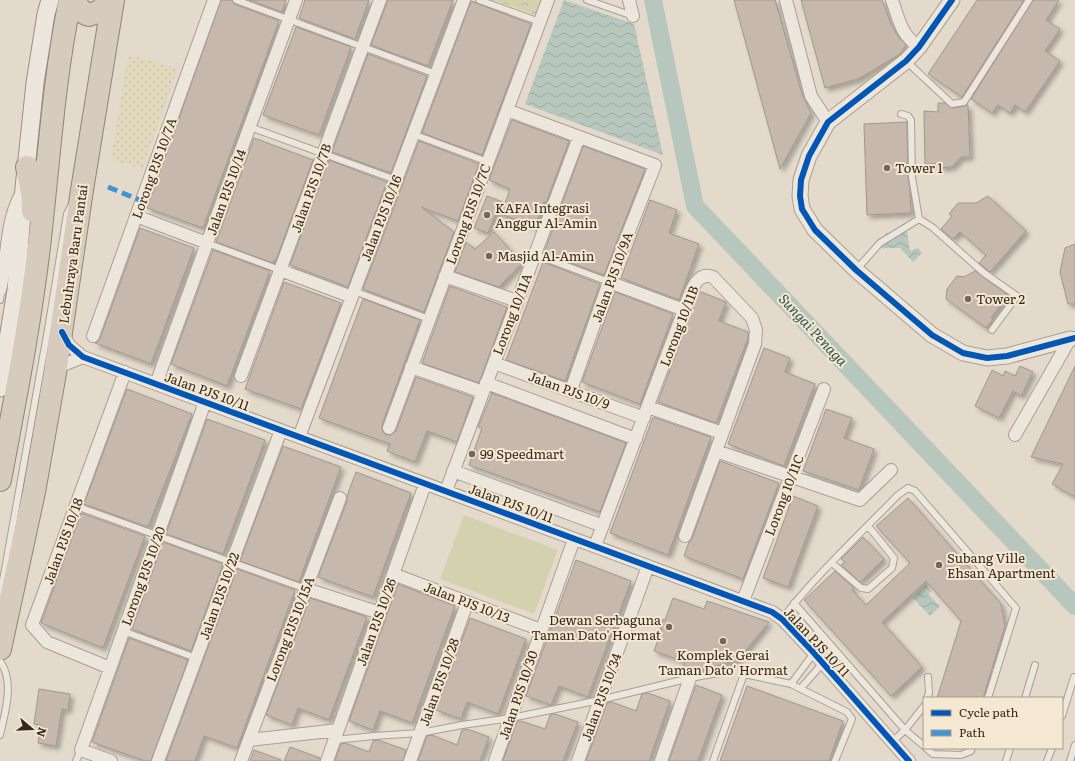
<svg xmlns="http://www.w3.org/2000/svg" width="1075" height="761" viewBox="0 0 1075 761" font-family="Literata,serif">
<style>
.farmland{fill:url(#farmland-dots)}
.park{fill:url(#park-crowns)}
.pitch{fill:#d4d1af}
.water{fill:url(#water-waves)}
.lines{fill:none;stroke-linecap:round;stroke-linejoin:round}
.river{stroke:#b7c7bd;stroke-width:18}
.building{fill:#c7b8ad;stroke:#a3968b;filter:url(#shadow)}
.service-casing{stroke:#a89f95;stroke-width:8}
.minor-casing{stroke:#a89f95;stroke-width:14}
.tertiary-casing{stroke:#a89f95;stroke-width:17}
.secondary-casing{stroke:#988f85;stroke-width:19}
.motorway-casing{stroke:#8e857c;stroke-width:24}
.service{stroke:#ece6dd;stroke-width:6}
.minor{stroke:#ece6dd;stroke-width:12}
.tertiary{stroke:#ece6dd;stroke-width:15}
.secondary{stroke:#ece6dd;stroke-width:17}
.motorway{stroke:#d6cbbd;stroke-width:22}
.quiet{stroke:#3e96d5;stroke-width:5;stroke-dasharray:10 5;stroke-linecap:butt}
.cycleway-casing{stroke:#f4e8d2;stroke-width:8}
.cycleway{stroke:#0057b8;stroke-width:6}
.poi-dot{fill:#73665b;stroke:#f4e8d2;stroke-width:1.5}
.labels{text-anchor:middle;stroke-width:4;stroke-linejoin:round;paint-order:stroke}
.street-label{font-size:13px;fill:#36281e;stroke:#f4e8d2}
.poi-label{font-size:13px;fill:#36281e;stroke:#f4e8d2;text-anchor:start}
.water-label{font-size:14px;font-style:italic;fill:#2d5650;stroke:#f4e8d2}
</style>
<defs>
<pattern id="farmland-dots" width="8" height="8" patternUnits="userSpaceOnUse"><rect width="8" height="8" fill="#e2d8bd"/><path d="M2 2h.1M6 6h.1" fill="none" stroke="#c2b9a2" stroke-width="1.8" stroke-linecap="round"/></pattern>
<pattern id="park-crowns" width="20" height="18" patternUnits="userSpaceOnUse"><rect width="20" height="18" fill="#d4d1af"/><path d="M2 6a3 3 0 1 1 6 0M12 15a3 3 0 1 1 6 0" fill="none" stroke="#b7b396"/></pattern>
<pattern id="water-waves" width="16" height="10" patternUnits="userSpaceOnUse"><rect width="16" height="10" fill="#b7c7bd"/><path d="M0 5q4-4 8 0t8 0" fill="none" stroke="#9eaba2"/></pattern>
<filter id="shadow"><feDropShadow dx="3.5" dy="3.5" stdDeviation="2" flood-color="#0004"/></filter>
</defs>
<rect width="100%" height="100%" fill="#e3dacc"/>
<path class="farmland" d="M128 55 178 68 143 168 111 160Z"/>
<path class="park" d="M493 0H544L538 16Z"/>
<path class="pitch" d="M464 515 558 550 534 614 440 579Z"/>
<path class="water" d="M564 0 634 24 663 155 525 104Z
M907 232 910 251 918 248 922 253 913 262 900 248H881L886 233Z
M926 585 932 591 928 594 940 606 930 616 913 598Z"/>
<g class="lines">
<path class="river" d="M653 0 695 206 1075 606"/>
</g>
<path class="building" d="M221 0H232L234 4 279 21 203 228 147 208Z
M249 0H286L282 12Z
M305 0H369L355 39 299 18Z
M388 0H453L428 66 371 45Z
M734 0H775L802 94 811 113 780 169Z
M801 0H882L891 24 898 36 906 45 900 54 858 79 825 88Z
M977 0H1024L962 97 928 74Z
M1033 0H1059L1046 20 1060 29 1045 51 1060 61 1025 112 1015 105 1010 113 998 105 992 113 971 99Z
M471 1 531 24 482 155 422 133Z
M296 27 351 47 319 135 263 115Z
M368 54 427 76 391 173 332 152Z
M938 103H945L952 108 965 106 968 105 970 157H961L955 164 951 167 941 168 937 164H925L924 111 938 112Z
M512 120 569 141 546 203 544 202 535 227 496 212 488 233 474 228 487 196 505 203 510 189 489 180Z
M907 122 908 177 910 190 911 213 867 215 864 124Z
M254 138 313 160 276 260H274L273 263 216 242Z
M419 141 479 164 458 221 421 207 454 232 424 312 363 289Z
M583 146 645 169 604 275 544 253Z
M329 160 387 182 348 287 290 265Z
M988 196 1026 231 990 272 979 263 986 255 960 232 953 239 941 229 952 216 949 214 958 203H976Z
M650 200 677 210 669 233 699 244 679 300 621 278Z
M140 228 194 248 151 364 95 343 100 339Z
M494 232 522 263 499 287 455 272 466 242 475 249Z
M1075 244V304H1068L1060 272 1065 248Z
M213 250 270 271 227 386 171 364Z
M543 262 600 284 565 381 506 360Z
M975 271 1008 295 991 318 993 319 986 328 946 299 947 289 957 276 964 277Z
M284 282 341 303 301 409 245 389Z
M450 286 507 307 479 383 422 363Z
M699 291 726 302 719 321 748 332V338L716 423 658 402Z
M615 292 673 314 640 404 582 382Z
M363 299 420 320 382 425V430L384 433 387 435H391L396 431 416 377 473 397 457 442 427 431 415 462 387 451 390 444 319 418Z
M764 348 790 358 785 372 815 384 784 466 728 444Z
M1020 366 1033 372 1021 396 1013 391 999 418 975 406 992 370 1003 376 1005 371 1015 376Z
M1075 366V497L1052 484 1063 464 1031 457Z
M127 389 192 414 148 527 84 504Z
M492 393 626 443 600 512 469 465 482 428 478 427Z
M826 409 852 418 844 438 874 449 859 490 803 471Z
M653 417 711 437 668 555 610 533Z
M207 419 265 440 223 554 166 534Z
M283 446 341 467 299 582 240 561Z
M720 461 779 483 743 579 684 556 689 542 692 539Z
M356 472 411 493 373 597 318 577 347 501V496Z
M793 496 818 506 788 587 763 578Z
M908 498 1001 604 1005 626 983 698H937L961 621 926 581 882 622 922 667 891 696 804 600 835 571 854 588 852 590 866 605 910 563 876 526Z
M81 513 145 536 103 648 41 623Z
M863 537 884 559 860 582 841 565 845 562 841 559Z
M163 542 223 564 191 651 132 629Z
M576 560 631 581 588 697 559 686 551 705 526 696Z
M237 569 295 590 237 748 204 736 195 761H166Z
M398 584 455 606 412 723 380 711 373 730 349 721Z
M310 598 367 617 329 720 298 708 292 725 266 715Z
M673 598 704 609 707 601 769 622 738 660 693 672 688 671 680 675 685 662 654 651 662 629H660L663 619 665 620Z
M470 618 526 639 498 714 467 702 461 719 436 710Z
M129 638 188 660 151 761H145L92 742Z
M696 685 722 695 698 761H669Z
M747 686 843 721 829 761H720Z
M39 689 70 694 68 710 62 709 56 746 38 743 41 725 34 724Z
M648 693 670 701 649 761H586L607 703 612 702 636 711 642 694Z
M555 714 578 722 563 761H503L517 721H521L545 729 550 715Z
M467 729 489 737 480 761H418L427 736 432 735 457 745 462 730Z
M378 740 406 750 403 761H335L341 744 345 743 369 752 373 741Z
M290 747 320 758V761H284Z
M254 750 281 760V761H250Z"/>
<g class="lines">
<g class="service-casing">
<path id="service" d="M236 0 436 74
M479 0 540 22
M587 0 633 16
M906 61 952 104 964 102 1029 0
M901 114 908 116 911 120 912 177 919 219 932 227 984 273 1017 296 992 330
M250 127 396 180
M413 134 488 162
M207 243 280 270
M534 254 609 282
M856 270 880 243 919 219
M354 291 429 319
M0 300 2 288
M76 506 306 589
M832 563 861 588 868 589 892 568 894 558 868 526
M0 597 48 329 67 214 71 206
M794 603 905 730 924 746
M782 619C816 575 859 535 898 495L908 488 915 491 1016 608 988 698
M123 631 196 658
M0 661C15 682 5 712 0 735
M791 684 814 653
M801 688 823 663
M927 698 929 693 928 677
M1025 698 1035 665
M1062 716 1074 677
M334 740 374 736 420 733 462 725 511 718 600 700 690 678 730 671
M892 742 905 730 924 706
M926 748 933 754 961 755 971 751 972 748
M76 761 81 750
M713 761 744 674 791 684 847 712 852 719 835 761
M1006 761 1010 748
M1047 761 1052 748
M1070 761 1075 745"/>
</g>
<g class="minor-casing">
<path id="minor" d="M629 0 633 16
M786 0 811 96 828 122
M892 0C900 22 900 33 919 47
M507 110 655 165 609 282 571 390
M136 216 207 243
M280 270 352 297
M445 276 517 301
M609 282 684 310
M0 290C8 259 5 225 20 196
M63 333 69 345 83 357 772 612 782 619 814 653 909 761
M93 336 214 0
M494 363 644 418
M411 367 483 392
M55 373 63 365 83 357
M241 376 380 0
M486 383 636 439
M156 384 207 243 296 0
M648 407 722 433
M389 428 548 0
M1015 435 1070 339 1074 338
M299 437 464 0
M716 451 860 500 891 470
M453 471 603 526
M446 491 579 137
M595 546 684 310C689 297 695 270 713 277L752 318 756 330 755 344 685 536
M393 574 541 630
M306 589 380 613
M743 601 824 389
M110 668 47 642 32 625 125 372
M249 740 338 730
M111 761 81 750 205 402
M158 761 281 430
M241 761 340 498
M327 761 425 484
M410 761 467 603
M495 761 574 539
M578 761 648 566
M661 761 690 678"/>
</g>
<g class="tertiary-casing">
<path id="tertiary" d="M952 0 919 47 906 61 828 122 809 156 801 180 800 196 802 209 815 230 856 270 932 335 963 353 987 358 1007 356 1070 339"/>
</g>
<g class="secondary-casing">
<path id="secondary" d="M0 388 16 290 24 188 35 83 46 14 50 0"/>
</g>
<g class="motorway-casing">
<path id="motorway" d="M75 0C78 8 81 12 89 15L100 11 111 0
M27 167 32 192 33 211
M0 480C15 400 31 319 40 238 49 158 54 78 70 0
M0 649 34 492 55 373 82 190 113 0"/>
</g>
<use href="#service" class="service"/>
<use href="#minor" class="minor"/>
<use href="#tertiary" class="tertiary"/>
<use href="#secondary" class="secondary"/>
<use href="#motorway" class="motorway"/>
<path class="quiet" d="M108 187 142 201"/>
<g class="cycleway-casing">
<path id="cycleway" d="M952 0 919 47 906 61 828 122 809 156 801 180 800 196 802 209 815 230 856 270 932 335 963 353 987 358 1007 356 1075 338
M62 332 69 345 83 357 772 612 782 619 814 653 909 761"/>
</g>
<use href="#cycleway" class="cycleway"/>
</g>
<g class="poi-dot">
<circle cx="887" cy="168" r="4"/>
<circle cx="487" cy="215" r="4"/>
<circle cx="489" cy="256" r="4"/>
<circle cx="968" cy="299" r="4"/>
<circle cx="472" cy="454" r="4"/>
<circle cx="939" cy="565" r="4"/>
<circle cx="669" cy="627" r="4"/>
<circle cx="723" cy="641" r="4"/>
</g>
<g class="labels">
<g class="street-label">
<text transform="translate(154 168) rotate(-70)" y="5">Lorong PJS 10/7A</text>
<text transform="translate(311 188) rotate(-70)" y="5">Jalan PJS 10/7B</text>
<text transform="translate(226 192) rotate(-70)" y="5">Jalan PJS 10/14</text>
<text transform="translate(468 214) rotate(-70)" y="5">Lorong PJS 10/7C</text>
<text transform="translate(381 218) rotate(-69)" y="5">Jalan PJS 10/16</text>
<text transform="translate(73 254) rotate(-82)" y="5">Lebuhraya Baru Pantai</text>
<text transform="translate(612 277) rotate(-70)" y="5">Jalan PJS 10/9A</text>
<text transform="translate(512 314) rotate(-69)" y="5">Lorong 10/11A</text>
<text transform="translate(679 326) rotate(-69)" y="5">Lorong 10/11B</text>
<text transform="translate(569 390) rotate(20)" y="5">Jalan PJS 10/9</text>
<text transform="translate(207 391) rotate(20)" y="5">Jalan PJS 10/11</text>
<text transform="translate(784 495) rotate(-69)" y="5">Lorong 10/11C</text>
<text transform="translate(511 503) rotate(20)" y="5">Jalan PJS 10/11</text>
<text transform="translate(63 541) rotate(-70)" y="5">Jalan PJS 10/18</text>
<text transform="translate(143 576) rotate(-70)" y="5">Lorong PJS 10/20</text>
<text transform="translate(219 596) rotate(-70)" y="5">Jalan PJS 10/22</text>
<text transform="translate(467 602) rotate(21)" y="5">Jalan PJS 10/13</text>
<text transform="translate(376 622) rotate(-70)" y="5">Jalan PJS 10/26</text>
<text transform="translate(290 629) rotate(-69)" y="5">Lorong PJS 10/15A</text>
<text transform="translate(817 642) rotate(47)" y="5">Jalan PJS 10/11</text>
<text transform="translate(439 682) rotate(-70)" y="5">Jalan PJS 10/28</text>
<text transform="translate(518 695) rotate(-71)" y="5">Jalan PJS 10/30</text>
<text transform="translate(601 697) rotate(-70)" y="5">Jalan PJS 10/34</text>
</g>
<g class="poi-label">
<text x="895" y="173">Tower 1</text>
<text x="495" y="213">KAFA Integrasi<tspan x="495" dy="15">Anggur Al-Amin</tspan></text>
<text x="497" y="261">Masjid Al-Amin</text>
<text x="976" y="304">Tower 2</text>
<text x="480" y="459">99 Speedmart</text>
<text x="947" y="563">Subang Ville<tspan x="947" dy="15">Ehsan Apartment</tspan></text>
<text x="661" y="625" text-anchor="end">Dewan Serbaguna<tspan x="661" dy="15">Taman Dato' Hormat</tspan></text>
<text x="723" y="660" text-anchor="middle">Komplek Gerai<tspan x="723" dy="15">Taman Dato' Hormat</tspan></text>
</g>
<g class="water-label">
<text transform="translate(813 330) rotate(47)" y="5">Sungai Penaga</text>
</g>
</g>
<rect x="923" y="697" width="140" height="52" fill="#f4e8d2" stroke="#a89b8a"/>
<rect x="931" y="710" width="20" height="6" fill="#0057b8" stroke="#a89b8a"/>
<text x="959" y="717" font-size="12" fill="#36281e">Cycle path</text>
<rect x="931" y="730" width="20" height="6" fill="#3e96d5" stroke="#a89b8a"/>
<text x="959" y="737" font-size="12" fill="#36281e">Path</text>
<g transform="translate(32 729) rotate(109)" stroke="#f4e8d2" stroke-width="3" paint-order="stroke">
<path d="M0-3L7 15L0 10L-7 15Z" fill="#36281e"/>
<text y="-6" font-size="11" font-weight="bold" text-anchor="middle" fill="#36281e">N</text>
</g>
</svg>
